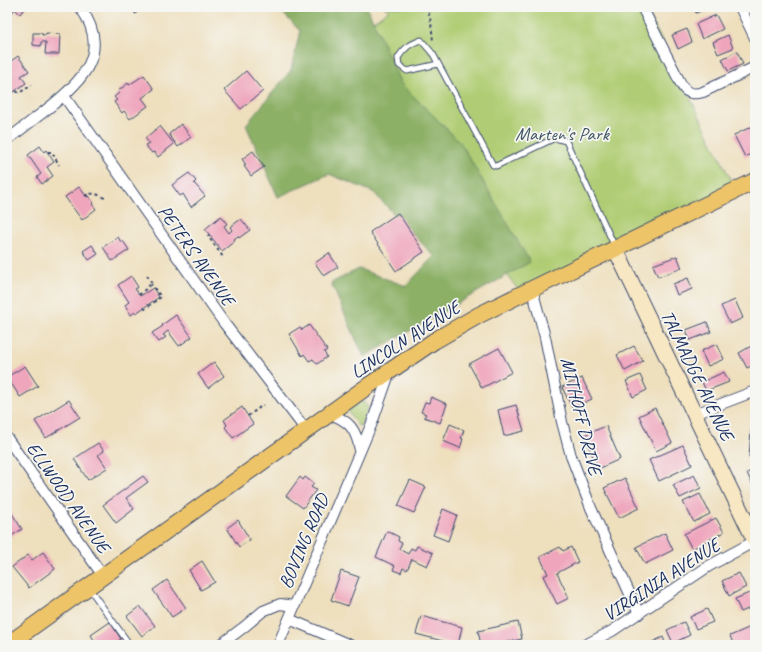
<svg xmlns="http://www.w3.org/2000/svg" width="762" height="652" viewBox="0 0 762 652" font-family="Caveat,sans-serif">
<style>
.green{fill:#b0cd74;stroke:#667e69}
.forest{fill:#8cb066;stroke:#547062}
.building{fill:#efa6bd}
.lines{fill:none;stroke-linecap:round;stroke-linejoin:round}
.lane-casing{stroke:#3b496c;stroke-width:7}
.street-casing{stroke:#3b496c;stroke-width:12}
.secondary-casing{stroke:#3b496c;stroke-width:17}
.primary-casing{stroke:#3b496c;stroke-width:18}
.path{stroke:#3b496c;stroke-width:2;stroke-dasharray:3 3;stroke-linecap:butt}
.lane{stroke:#fff;stroke-width:5}
.street{stroke:#fff;stroke-width:10}
.secondary{stroke:#f8e7c3;stroke-width:15}
.primary{stroke:#eec469;stroke-width:16}
.labels{text-anchor:middle;stroke-width:3.5;stroke-linejoin:round;paint-order:stroke}
.park-label{font-size:19px;fill:#405664;stroke:#f6f6f2}
.street-label{font-size:19px;fill:#1b2f5e;stroke:#f6f6f2}
</style>
<rect width="100%" height="100%" fill="#f6f6f2"/>
<filter id="ink" filterUnits="userSpaceOnUse"><feTurbulence type="fractalNoise" baseFrequency=".025" numOctaves="2"/><feDisplacementMap in="SourceGraphic" scale="8" xChannelSelector="R" yChannelSelector="G"/><feConvolveMatrix kernelMatrix="1 2 1 2 8 2 1 2 1" color-interpolation-filters="sRGB"/></filter>
<filter id="wash" filterUnits="userSpaceOnUse"><feTurbulence type="fractalNoise" baseFrequency=".012" numOctaves="4" result="noise"/><feDisplacementMap in="SourceGraphic" scale="16" xChannelSelector="R" yChannelSelector="G"/><feGaussianBlur stdDeviation="0.9" result="paint"/><feColorMatrix in="noise" values="0 0 0 0 0 0 0 0 0 0 0 0 0 0 0 0 0 1.4 0 .05"/><feComposite in="paint" operator="in"/></filter>
<g filter="url(#wash)">
<rect width="100%" height="100%" fill="#eedfbd"/>
<path class="green" d="M384 7H645L736 190 521 294 340 45 389 10Z
M360 402H364L368 408 360 426H358L348 411 350 409Z"/>
<path class="forest" d="M277 7H367L401 84 460 142 530 262 364 357 331 283 359 269 406 286 434 256 373 192 329 174 278 197 246 125 291 70 300 31Z"/>
<g id="blocks">
<path class="building" d="M7 7H26L20 14 15 9 7 19Z
M694 7H710L696 13Z
M716 15 723 29 702 39 696 24Z
M687 29 692 42 678 49 672 35Z
M33 33H42V35H46V33L60 34 59 54H45L46 42H41V46L33 45Z
M728 35 733 48 718 54 713 42Z
M737 51 743 64 728 71 722 59Z
M18 56 29 71 21 76 26 83 8 96 7 78 9 76 7 72V64Z
M246 71 263 91 241 109 224 90Z
M144 75 154 89 142 98 148 106 130 119 124 111 122 113 114 102 117 100 114 97 119 93 118 91 128 83 129 85Z
M181 124 191 137 178 147 169 134Z
M160 126 174 144 158 157 154 152 152 153 145 145 149 143 145 138Z
M753 126 755 129V152L745 157 734 135Z
M40 146 44 152 46 150 54 162 47 167 53 176 42 184 37 177 41 174 28 155Z
M253 151 264 167 251 176 244 166 246 165 242 159Z
M189 173 196 181 194 183 205 196 191 207 183 194 180 196 172 185Z
M79 187 87 197 88 196 94 203 92 204 96 209 82 220 65 197Z
M398 213 424 252 396 271 370 232Z
M221 216 227 224 224 226 229 233 232 230 230 227 241 219 250 230 239 238 238 236 234 239 235 241 222 251 205 229Z
M118 237 121 242 123 241 129 250 112 261 103 247Z
M92 245 98 254 89 260 83 251Z
M329 253 338 267 324 276 315 263Z
M677 256 682 268 658 277 653 265Z
M131 276 138 287 135 289 140 296 153 288 159 297 136 313 135 312 131 315 125 305 129 302 118 285Z
M688 278 692 289 677 295 673 284Z
M735 300 743 318 730 324 721 306Z
M176 315 192 337 179 346 168 331 163 335 166 337 159 342 152 333 163 326 162 325Z
M707 322 711 332 690 340 686 330Z
M309 325 327 350 324 352 327 357 317 364 313 359 309 361 304 354 302 356 289 334 300 327 302 330Z
M717 344 724 359 708 366 701 351Z
M753 345 755 349V364L747 368 739 353Z
M634 346 643 361 625 371 617 355Z
M499 348 512 372 482 388 469 364Z
M214 362 224 376 208 388 198 374Z
M25 366 38 386 20 397 7 377Z
M724 372 729 382 706 391 702 382Z
M640 375 647 390 633 397 626 381Z
M582 378 592 399 572 408 562 387Z
M431 397 447 404 440 423 424 417 426 414 421 412 425 402 429 403Z
M69 400 80 417 46 438 35 421Z
M516 405 524 431 504 436 498 410Z
M242 407 253 424 233 438 225 427 227 425 224 420Z
M655 408 672 443 656 451 639 416Z
M450 424 464 430 461 438 463 439 460 448 443 441Z
M606 426 620 459 598 469 584 435Z
M751 431H755V457H749Z
M98 443 104 451 98 455 107 468 88 480 74 459Z
M683 445 692 465 659 481 649 460Z
M755 469V490L747 473Z
M694 475 701 488 680 498 673 485Z
M143 476 148 482 126 498 134 509 116 523 103 505Z
M300 477 303 480 305 477 314 484 311 487 316 490 303 508 286 496Z
M625 478 639 508 619 518 604 488Z
M410 480 426 487 414 513 398 506Z
M700 494 710 514 694 522 683 502Z
M7 506 22 529 7 539Z
M443 509 457 515 448 541 433 535Z
M716 518 724 532 692 549 684 534Z
M238 520 250 540 239 547 227 528Z
M387 531 399 537 398 541 402 543 399 549 408 554 411 548 415 550 417 546 433 553 427 566 412 559 407 570 403 568 401 573 393 570 395 566 376 557Z
M665 533 673 550 645 564 636 547Z
M560 547 563 551 571 547 578 562 557 573 569 598 557 604 543 576 548 574 540 557Z
M43 552 55 569 29 588 12 567 28 555 32 560Z
M202 561 215 582 201 590 189 570Z
M341 571 359 577 348 606 331 600Z
M739 573 746 587 729 596 722 581Z
M167 580 186 608 172 617 153 590Z
M749 593 755 606 741 612 735 599Z
M140 606 155 626 142 636 127 616Z
M707 609 713 622 696 629 690 617Z
M421 616 462 627 458 645 416 634Z
M110 622 121 639 112 645H97L91 635Z
M518 622 522 639 493 645H481L478 631Z
M684 622 690 635 673 643 667 630Z
M755 625V643L750 645H734L730 636Z
M663 637 666 645H646Z"/>
</g>
</g>
<g filter="url(#ink)">
<use href="#blocks" fill-opacity="0" stroke="#3b496c" stroke-width="1"/>
<g class="lines">
<g class="lane-casing">
<path id="lane" d="M438 64 407 71 399 65 398 58C404 48 410 44 421 40L433 54 493 165 496 166 555 138 566 141 615 247
M89 588 130 645"/>
</g>
<g class="street-casing">
<path id="street" d="M642 7 681 84C686 94 693 95 703 92L755 67
M740 7 755 38
M64 96 224 323 306 430
M7 140C20 130 33 120 46 110 81 83 113 52 80 7
M532 289 545 337 562 422 571 456 591 508 639 614
M329 414C349 420 356 429 360 450
M695 414 755 391
M7 438 103 576
M289 619 350 645
M220 645 244 627 263 611 280 604 294 606
M278 645 372 423 390 371
M585 645 612 631 709 566 755 541"/>
</g>
<g class="secondary-casing">
<path id="secondary" d="M615 248 755 541"/>
</g>
<g class="primary-casing">
<path id="primary" d="M7 645 368 386 434 341 479 315 532 289 755 181"/>
</g>
<path class="path" d="M132 7 136 14
M427 7 431 22 433 41
M16 91 19 93 32 85
M48 152H52L59 165
M85 196C92 191 100 195 106 199
M210 235 208 236 223 257
M139 295 152 283 146 274
M144 308 145 309 161 297 151 284
M248 416 263 405"/>
<use href="#lane" class="lane"/>
<use href="#street" class="street"/>
<use href="#secondary" class="secondary"/>
<use href="#primary" class="primary"/>
</g>
</g>
<g class="labels">
<g class="park-label">
<text x="562" y="140">Marten's Park</text>
</g>
<g class="street-label">
<text transform="translate(197 255) rotate(55)" y="7">PETERS AVENUE</text>
<text transform="translate(405 339) rotate(-33)" y="7">LINCOLN AVENUE</text>
<text transform="translate(698 375) rotate(64)" y="7">TALMADGE AVENUE</text>
<text transform="translate(582 416) rotate(76)" y="7">MITHOFF DRIVE</text>
<text transform="translate(69 497) rotate(55)" y="7">ELLWOOD AVENUE</text>
<text transform="translate(303 541) rotate(-67)" y="7">BOVING ROAD</text>
<text transform="translate(661 579) rotate(-33)" y="7">VIRGINIA AVENUE</text>
</g>
</g>
<rect width="762" height="652" fill="none" stroke="#f6f6f2" stroke-width="24"/>
</svg>
